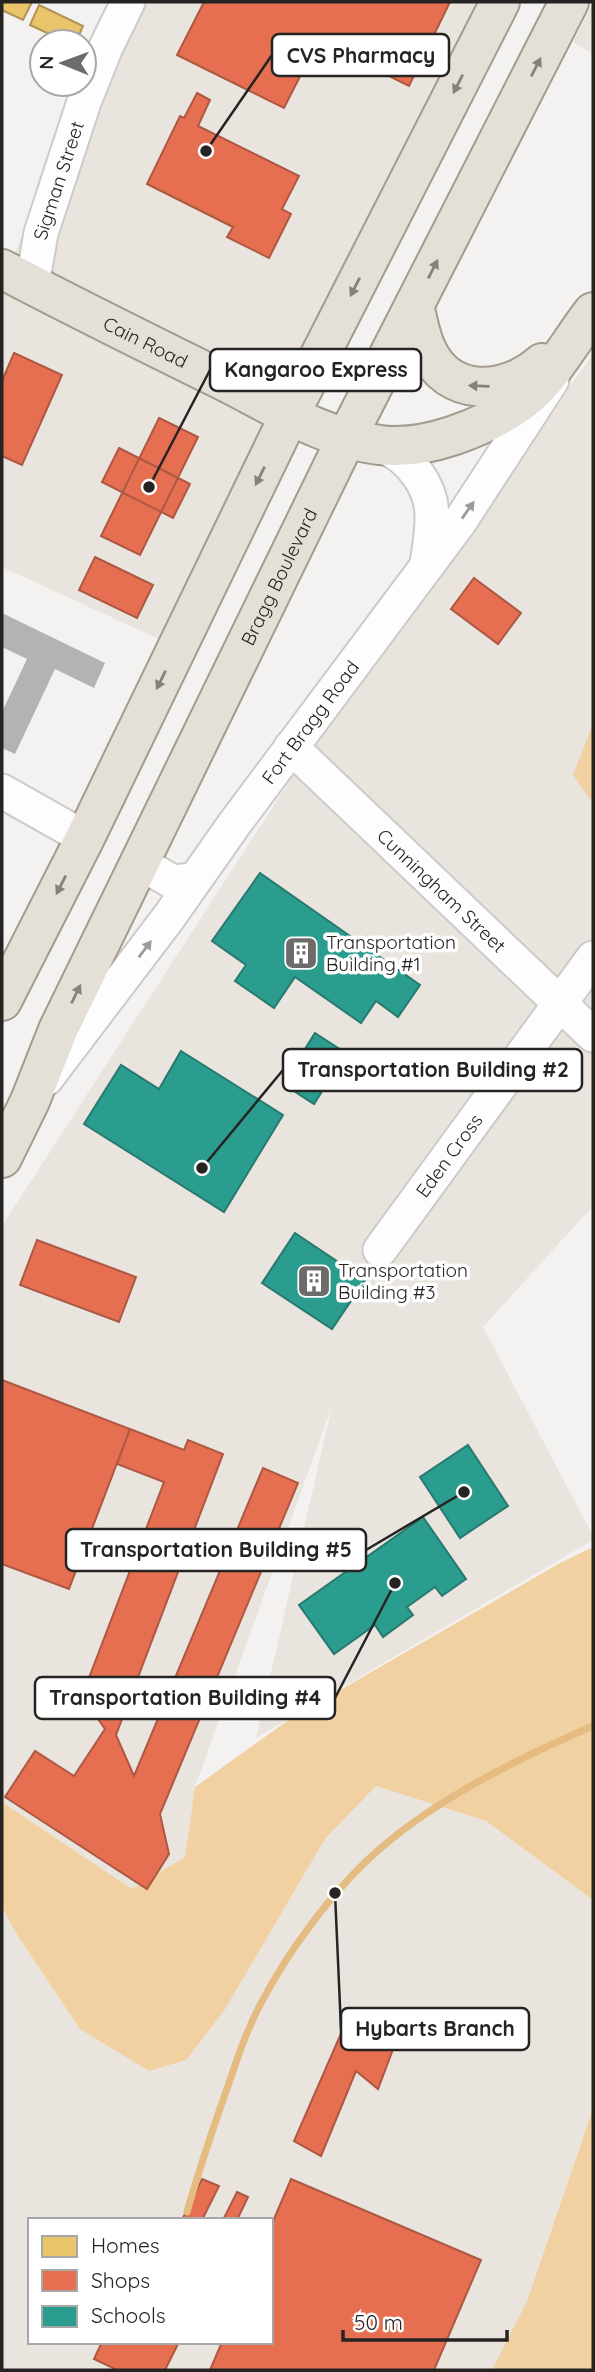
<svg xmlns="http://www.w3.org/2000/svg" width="595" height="2372" viewBox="0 0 595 2372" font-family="Quicksand,sans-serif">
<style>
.built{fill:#e9e4de;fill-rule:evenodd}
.forest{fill:#f1d0a2}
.homes{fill:#e9c46a;stroke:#ae9455;stroke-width:2}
.shops{fill:#e76f51;stroke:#ad5843;stroke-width:2}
.schools{fill:#2a9d8f;stroke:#28796f;stroke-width:2}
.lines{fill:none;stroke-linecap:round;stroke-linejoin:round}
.stream{stroke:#e4bb80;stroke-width:7}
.building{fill:#b4b3b1}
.minor-casing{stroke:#cccbca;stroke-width:37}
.major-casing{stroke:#a39b8c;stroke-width:42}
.minor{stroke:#fdfdfd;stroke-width:33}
.major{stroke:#e4dfd7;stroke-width:38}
.oneway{fill:#84827d}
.oneway2{fill:#9c9b9b}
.labels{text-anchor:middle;stroke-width:7;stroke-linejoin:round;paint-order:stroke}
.street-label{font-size:19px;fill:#252423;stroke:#fff}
.poi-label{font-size:19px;fill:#252423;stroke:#fff;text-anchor:start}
.leader{fill:none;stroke:#252423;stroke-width:2.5}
.callout-dot{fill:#252423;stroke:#fff;stroke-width:2.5}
.callout{fill:#fff;stroke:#252423;stroke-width:2.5}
.callout-label{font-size:21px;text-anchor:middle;font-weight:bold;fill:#252423}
</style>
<rect width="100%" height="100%" fill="#f4f2f0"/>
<path class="built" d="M113 2H481L161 640 2 567V286Z
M593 3V54L573 42Z
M593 354V1206L483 1327 593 1536V1540L256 1738 332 1406 195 1787 185 1857 132 1889 2 1802V1226L314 743ZM212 941 419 986 398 1017 376 1001 361 1023 295 977 274 1008 235 981 246 965ZM365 1280 332 1329 263 1283ZM468 1445 508 1506 460 1538 420 1478ZM423 1517 466 1579 442 1596 435 1587 407 1607 412 1616 383 1636 375 1625 334 1654 300 1605Z
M376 1786 486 1821 593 1900V2109L527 2301 492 2370H2V1903L149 2071 186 2059 224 2011 325 1839ZM30 2220H271V2342H30Z"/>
<path class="forest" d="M593 724V799L589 798 573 775Z
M593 1547V1900L486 1821 376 1786 325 1839 224 2011 186 2060 149 2071 80 2029 16 1933 2 1907V1802L132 1889 185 1857 195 1787 290 1719 560 1563Z
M593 2109V2370H492L527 2301Z"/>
<path class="homes" d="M2 2H32L23 20 2 10Z
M39 5 83 26 76 42H66L30 25Z"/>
<path class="shops" d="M204 2H450L409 86 318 41 284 108 177 55Z
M197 93 210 100 198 126 299 176 282 209 291 214 269 258 227 237 233 227 147 184 180 116 184 118Z
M14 353 62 375 22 465 2 456V381Z
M159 418 198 437 140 555 101 536Z
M119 448 190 484 173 518 102 482Z
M95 557 153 585 137 618 79 590Z
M474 578 521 613 498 644 451 609Z
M37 1240 136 1277 119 1322 20 1285Z
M2 1380 130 1429 69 1589 2 1564Z
M130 1429 184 1450 188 1440 223 1454 116 1735 134 1776 263 1468 298 1483 160 1814 169 1854 147 1889 5 1797 35 1751 74 1776 105 1729 82 1696 164 1482 117 1464Z
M350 2013 398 2036 378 2089 356 2071 321 2156 294 2141Z
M202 2179 219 2186 202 2220H182Z
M291 2179 481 2260 434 2370H210L222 2342H271V2226Z
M237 2192 248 2197 237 2220H223Z
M102 2342H179L165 2370H117L94 2359Z"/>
<path class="schools" d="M260 873 420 985 398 1017 376 1001 361 1023 295 977 274 1008 235 981 246 965 212 941Z
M315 1033 346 1053 314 1104 283 1084Z
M181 1051 283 1115 224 1212 84 1124 121 1065 159 1089Z
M295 1233 365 1280 332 1329 262 1283Z
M468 1445 508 1506 460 1538 420 1477Z
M423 1517 466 1579 442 1596 435 1587 407 1607 413 1615 383 1637 375 1625 334 1654 299 1605Z"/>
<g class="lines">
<path class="stream" d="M187 2212C199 2170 213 2128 228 2086 237 2059 246 2032 259 2007 287 1952 335 1887 382 1847 440 1797 523 1756 593 1726"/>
</g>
<path class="building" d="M2 613 105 663 94 688 55 669 15 754 2 748V712L27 659 2 647Z"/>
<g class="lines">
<g class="minor-casing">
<g id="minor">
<path id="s1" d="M32 285 41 233 84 102 106 47 128 2"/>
<path d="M380 445C410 456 433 487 432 519 432 534 429 550 427 564"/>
<path id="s2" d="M291 747 593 1035"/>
<path d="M2 791 85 838"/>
<path d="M140 863 173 882 194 880"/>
<path id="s3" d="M46 1079 169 917 235 823 459 523 552 380"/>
<path id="s4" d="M380 1250 593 958"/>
</g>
</g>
<g class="major-casing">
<g id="major">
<path id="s5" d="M2 269C74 307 147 343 220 379 270 404 324 439 380 445 425 451 484 428 520 402 549 382 571 340 593 312"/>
<path d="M414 306C418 320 420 335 426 348 448 399 506 395 542 363"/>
<path d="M2 1001 85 838 290 414 500 2"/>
<path id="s6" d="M2 1158 30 1101 58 1030 346 439 569 2"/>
</g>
</g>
<use href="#minor" class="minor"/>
<use href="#major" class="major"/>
</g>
<defs><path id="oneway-solid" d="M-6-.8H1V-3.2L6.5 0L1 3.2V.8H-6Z" transform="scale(1.75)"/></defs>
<g class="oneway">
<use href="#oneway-solid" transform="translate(536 67) rotate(-63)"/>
<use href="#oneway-solid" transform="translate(458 84) rotate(117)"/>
<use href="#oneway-solid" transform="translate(433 269) rotate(-63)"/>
<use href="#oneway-solid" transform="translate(355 287) rotate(117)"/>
<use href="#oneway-solid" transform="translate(479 386) rotate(-178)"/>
<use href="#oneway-solid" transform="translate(260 476) rotate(116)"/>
<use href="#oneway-solid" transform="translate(161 680) rotate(116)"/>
<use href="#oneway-solid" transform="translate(61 885) rotate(117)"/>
<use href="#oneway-solid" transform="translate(76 994) rotate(-64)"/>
</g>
<g class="oneway2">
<use href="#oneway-solid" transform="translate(468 510) rotate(-55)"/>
<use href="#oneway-solid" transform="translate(145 949) rotate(-53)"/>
</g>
<defs>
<g id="building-square" transform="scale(1.75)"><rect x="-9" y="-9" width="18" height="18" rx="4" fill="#6d6c6b" stroke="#fff"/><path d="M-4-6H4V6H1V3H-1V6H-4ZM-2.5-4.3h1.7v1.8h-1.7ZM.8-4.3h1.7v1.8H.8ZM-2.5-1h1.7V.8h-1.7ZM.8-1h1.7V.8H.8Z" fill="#fff"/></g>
</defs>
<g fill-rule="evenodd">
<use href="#building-square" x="301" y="953"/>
<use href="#building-square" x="314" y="1281"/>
</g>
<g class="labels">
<g class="street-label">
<text dy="7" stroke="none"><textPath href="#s1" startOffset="108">Sigman Street</textPath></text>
<text dy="7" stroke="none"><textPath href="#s5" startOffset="161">Cain Road</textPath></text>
<text dy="7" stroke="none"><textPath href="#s6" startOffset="644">Bragg Boulevard</textPath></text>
<text dy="7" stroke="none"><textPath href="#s3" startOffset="444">Fort Bragg Road</textPath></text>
<text dy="7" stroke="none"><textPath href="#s2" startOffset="208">Cunningham Street</textPath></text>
<text dy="7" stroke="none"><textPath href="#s4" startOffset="117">Eden Cross</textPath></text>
</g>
<g class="poi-label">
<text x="326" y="949">Transportation<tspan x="326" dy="22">Building #1</tspan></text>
<text x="338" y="1277">Transportation<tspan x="338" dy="22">Building #3</tspan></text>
</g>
</g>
<path class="leader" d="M206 151L272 55M149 487L210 370M202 1168L283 1070M464 1492L366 1550M395 1583L335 1698M335 1893L341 2029"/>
<g class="callout-dot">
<circle cx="206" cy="151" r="7"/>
<circle cx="149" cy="487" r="7"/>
<circle cx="202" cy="1168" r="7"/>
<circle cx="464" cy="1492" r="7"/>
<circle cx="395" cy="1583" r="7"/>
<circle cx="335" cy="1893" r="7"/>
</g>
<g class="callout">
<rect x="272" y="34" width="177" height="42" rx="7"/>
<rect x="210" y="349" width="211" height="42" rx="7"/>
<rect x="283" y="1049" width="299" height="42" rx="7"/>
<rect x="66" y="1529" width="300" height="42" rx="7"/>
<rect x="35" y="1677" width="300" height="42" rx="7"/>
<rect x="341" y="2008" width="188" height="42" rx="7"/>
</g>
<g class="callout-label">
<text x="361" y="63">CVS Pharmacy</text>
<text x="316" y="377">Kangaroo Express</text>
<text x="433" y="1077">Transportation Building #2</text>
<text x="216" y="1557">Transportation Building #5</text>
<text x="185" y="1705">Transportation Building #4</text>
<text x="435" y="2036">Hybarts Branch</text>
</g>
<rect width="595" height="2372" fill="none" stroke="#252423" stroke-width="7"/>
<rect x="28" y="2218" width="245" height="126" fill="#ffffff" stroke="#a8a7a7" stroke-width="2"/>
<rect x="42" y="2236" width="35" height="21" fill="#e9c46a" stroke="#a8a7a7" stroke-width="2"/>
<text x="91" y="2253" font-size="21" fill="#252423">Homes</text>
<rect x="42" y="2270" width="35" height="21" fill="#e76f51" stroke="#a8a7a7" stroke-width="2"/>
<text x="91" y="2288" font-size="21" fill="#252423">Shops</text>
<rect x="42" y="2306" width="35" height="21" fill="#2a9d8f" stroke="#a8a7a7" stroke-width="2"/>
<text x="91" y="2323" font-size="21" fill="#252423">Schools</text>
<g transform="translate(63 63) rotate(271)"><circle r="33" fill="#ffffff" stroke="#a8a7a7" stroke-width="2"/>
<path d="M0-5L12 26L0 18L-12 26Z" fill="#6d6c6b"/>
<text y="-10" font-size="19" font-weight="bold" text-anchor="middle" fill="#252423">N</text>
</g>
<path d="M343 2330v10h164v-10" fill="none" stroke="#252423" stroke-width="3.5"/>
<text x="354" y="2330" font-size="21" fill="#252423" stroke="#ffffff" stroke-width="5" paint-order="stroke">50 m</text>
</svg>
